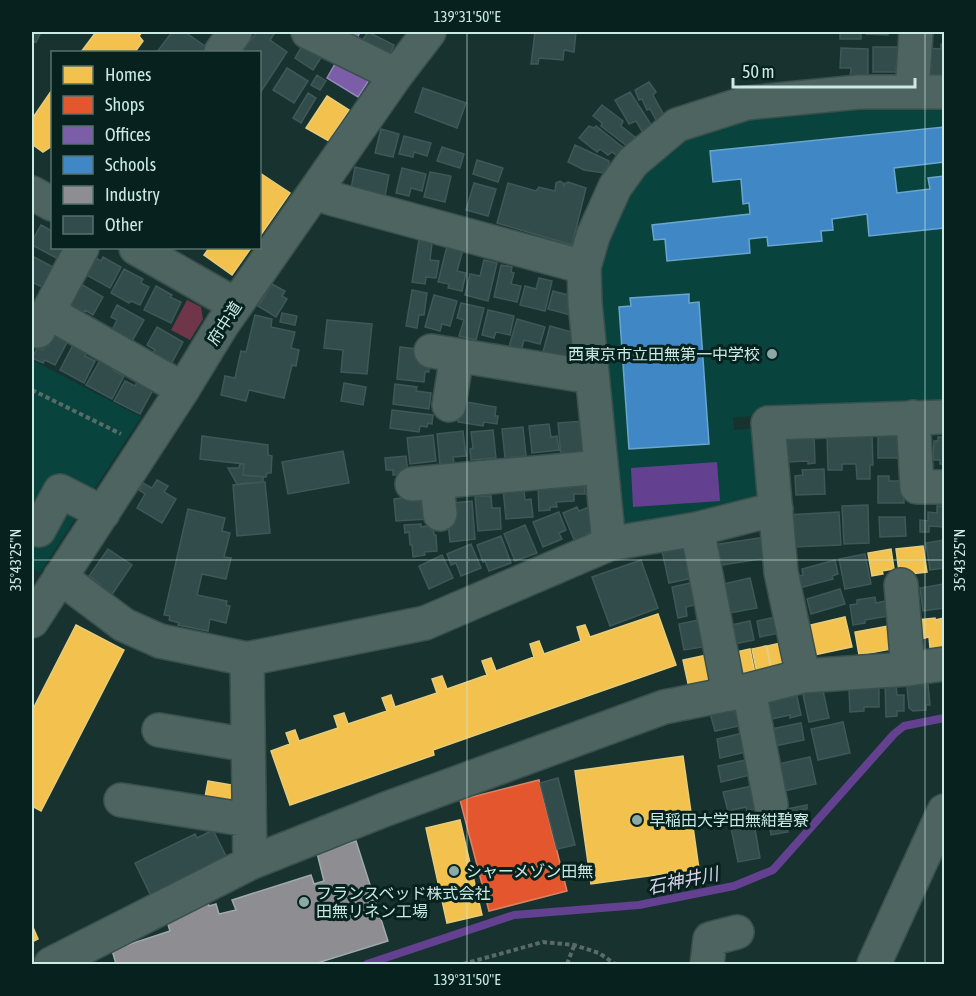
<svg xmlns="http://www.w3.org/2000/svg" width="976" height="996" viewBox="0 0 976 996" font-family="'Asap Condensed','Noto Sans JP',sans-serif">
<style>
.built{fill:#08443d}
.green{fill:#6e3648}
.water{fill:#634190}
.homes{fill:#f2c14e;stroke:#e6cd7b;stroke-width:1.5}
.shops{fill:#e4572e;stroke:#dc8365;stroke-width:1.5}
.offices{fill:#7b5ea7;stroke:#9388b9;stroke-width:1.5}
.schools{fill:#3f88c5;stroke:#69a5ce;stroke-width:1.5}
.industry{fill:#8d8d92;stroke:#a0a9ab;stroke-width:1.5}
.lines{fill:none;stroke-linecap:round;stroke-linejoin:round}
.stream{stroke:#634190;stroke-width:8}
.building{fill:#324c4c;stroke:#3f5857;stroke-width:1.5}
.minor-casing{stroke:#3a504c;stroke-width:36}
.path{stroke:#586b68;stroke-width:4;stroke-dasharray:4.5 3;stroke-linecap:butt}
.minor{stroke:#4d6460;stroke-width:33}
.ticks{fill:none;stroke:#cbeae4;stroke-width:1.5;stroke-opacity:0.45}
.poi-dot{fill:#8caaa5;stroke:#07221e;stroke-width:2}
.labels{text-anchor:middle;stroke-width:6;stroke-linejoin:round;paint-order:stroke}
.street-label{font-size:16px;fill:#cbeae4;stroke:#07221e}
.poi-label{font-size:16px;fill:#cbeae4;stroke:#07221e;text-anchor:start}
.water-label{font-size:18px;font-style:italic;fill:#ddd4ec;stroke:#07221e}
.neatline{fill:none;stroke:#cbeae4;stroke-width:2}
.ticks-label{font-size:15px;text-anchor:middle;fill:#cbeae4}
</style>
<rect width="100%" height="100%" fill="#17322f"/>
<path class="built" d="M913 103H944V410L733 417 734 430 755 428 759 498 627 534 614 525 597 252 629 180 659 150 735 119Z
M32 360 141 417 40 573 32 568Z"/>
<path class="green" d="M187 300 201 307 203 319 190 340 171 330Z"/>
<path class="water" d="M717 462 720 501 633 507 631 468Z"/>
<path class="homes" d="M96 32H142L139 36 143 41 135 52H81Z
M52 90V146L43 152 32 144V119Z
M327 96 349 110 329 141 306 128Z
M260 173 290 193 260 236Z
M209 248H251L232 275 204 255Z
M923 546 927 572 901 575 899 572 896 549Z
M891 549 894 569 882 571 883 574 872 576 868 553Z
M658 614 676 665 433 750 434 755 290 805 271 751 290 744 286 733 295 730 299 741 338 728 334 716 344 713 348 724 387 711 382 698 391 695 395 707 437 693 432 679 442 676 447 689 487 675 482 661 491 658 496 671 534 657 530 644 539 641 544 654 581 641 577 627 585 625 590 637Z
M845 617 852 647 809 656 802 627Z
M935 618V620L944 618V647L935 649 934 647 930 648 929 637 920 639 917 620Z
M76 625 124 650 41 811 32 806V711Z
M893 625 897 648 859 655 855 632Z
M781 643 787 672 773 675 767 646Z
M766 646 772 675 758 678 752 649Z
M750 649 756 678 742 681 736 652Z
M707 655 713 684 689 688 683 660Z
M683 756 699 869 591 884 575 771Z
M208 781 238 786 234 809 204 803Z
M460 820 482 915 447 923 426 828Z
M32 925 38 939 32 942Z"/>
<path class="shops" d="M539 780 567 891 489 911 460 800Z"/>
<path class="offices" d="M341 32H360L356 41Z
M339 57 371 77 358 97 327 78Z"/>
<path class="schools" d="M944 127V162L894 168 897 193 930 189 928 178 944 176V228L869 236 867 214 832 219 833 230 821 231 822 241 768 246 767 237 749 239 750 253 667 261 665 239 654 240 652 225 750 214 749 203 743 204 741 179 713 182 710 151Z
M689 294V303L699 302 709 444 629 449 619 307 631 306 630 298Z"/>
<path class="industry" d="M356 841 388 941 314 964H116L112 950 170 931 166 918 207 900 209 906 216 904 219 914 236 910 232 900 311 875 314 884 324 881 317 853Z"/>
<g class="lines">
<path class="stream" d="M367 964 514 915 639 905 734 886 773 870 894 734 904 726 944 718"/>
</g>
<path class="building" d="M32 32 40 34 36 42 33 41 32 45Z
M172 32H185L209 49 207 52H157Z
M257 32H270L274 34 270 40 287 52 260 93V52H242Z
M368 32 394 45 389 56 362 41Z
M535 32H576L574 52 564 50 563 60 539 58 538 64H531Z
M840 32H861V39H840Z
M866 32H888V35L866 34Z
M305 41 324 53 313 70 295 58Z
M941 44H944V76L930 75 931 64H925L926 48 941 49Z
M873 47H903V67H896V72H873Z
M841 48 868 49V79H850L851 68H840Z
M287 68 308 81 294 103 273 90Z
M317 75 326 81 320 90 311 85Z
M649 82 656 92 653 95 665 117 657 122 650 109 647 110 642 99 639 100 635 90Z
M423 88 466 103 457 128 415 112Z
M630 92 652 126 643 133 636 121 629 124 615 100Z
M308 93 316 98 301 123 293 118Z
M602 105 623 121 621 126 635 137 627 146 601 126 602 123 593 116Z
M589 126 594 128 596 126 625 149 618 156 612 152 608 155 600 149 597 152 579 138Z
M381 129 399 134 393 157 375 153Z
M404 136 431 143 427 156 414 152 413 157 399 154Z
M575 145 609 161V165L604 173 584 170 568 162Z
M442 147 464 154 460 168 437 161Z
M477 160 503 168 498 182 473 174Z
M355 167 389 175 385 196 351 189Z
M402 168 426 174 422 191 411 188 409 196 396 193Z
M430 172 451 176 445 202 424 197Z
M560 181 563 183 564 186 565 183H568V182L586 188 572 245 497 223 508 183 536 191 539 187 555 191 556 183Z
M474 183 496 189 488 216 466 210Z
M41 225 52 231V248H69L62 261 32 245V241Z
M419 240 432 243 430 260 439 261 436 278 426 277 425 284 412 282Z
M447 246 463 250 457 271 466 273 462 291 448 288 449 284 438 282Z
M90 255 101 261 103 257 121 267 110 288 81 272Z
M32 256 55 268 44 288 32 282Z
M484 260 497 263 488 301 465 295 470 274 480 276Z
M501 265 512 267 511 272 514 273 511 284 521 286 517 302 494 297Z
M124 269 143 279 141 283 149 287 140 305 131 301 129 303 111 293Z
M539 278 552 281 545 311 520 305 525 286 536 289Z
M74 280 103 297 93 315 85 310 81 317 59 305Z
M272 284 285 291 282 296 287 299 276 317 258 306Z
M156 286 172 295 170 297 181 302 171 323 144 310Z
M412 290 427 293 424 315H419L417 328 406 326Z
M553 291 576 297 571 315 548 309Z
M434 295 457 301 450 326 442 324 440 331 425 327Z
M461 303 484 308 476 340 459 336 464 320 457 318Z
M117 305 144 320 131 343 111 332 117 320 111 317Z
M488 310 514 316 510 335 496 332 494 338 482 335Z
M282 313 297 316 295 325 280 322Z
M255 315 272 319 271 327 295 332 291 348 299 350 296 366 292 365 284 398 249 390 246 401 221 395 225 376 235 378 241 351 246 352Z
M517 319 545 327 540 344 524 340 521 351 509 347Z
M327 320 372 324 367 374 341 372 343 350 324 348Z
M550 326 575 333 568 358 543 352Z
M157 327 183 342 169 368 150 358 155 350 147 345Z
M53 329 70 337 55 365 45 360 43 363 32 358 38 347 43 350Z
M74 343 88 350 85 356 95 361 84 383 60 370Z
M400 347 426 350 429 367V372H425L424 382 397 379Z
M102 357 116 365 113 370 124 376 112 399 86 385Z
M139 378 155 386 140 414 114 401 125 381 135 386Z
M344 383 366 387 363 405 341 401Z
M395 384 417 387 416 391 431 393 429 409 393 404Z
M461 401 496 407 495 416H498L497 424 484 422 483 426 458 422Z
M392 410 433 415 432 424 428 423 427 427 420 426 419 432 390 428Z
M585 421 588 453 561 456 558 423Z
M549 424 551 437 557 436 559 450 532 453 529 426Z
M523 427 526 456 505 458 502 429Z
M493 430 496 458 471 460 470 449 473 448 471 432Z
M463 431 466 456 453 457 454 463 440 465 437 434Z
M814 434 815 463 808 464V461L785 462 783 436Z
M872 434 873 465H870V479H857L856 464H842V470H828L827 435Z
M433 435 436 461 410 464 407 438Z
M897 435 898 441H903V458H878V436Z
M202 436 268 445V455L272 456 271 473H267L266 477 243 475 244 464 200 459Z
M938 437H944V464H940V460H933L934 441H938Z
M343 451 349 483 288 494 282 462Z
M406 456 408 474 393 475V470H386L385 458Z
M240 464H244L243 475 263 477V482L237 484 228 468H239Z
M824 469 825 494 796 495 795 476 803 475 802 470Z
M878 476H889V481H903L904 503H878Z
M157 480 168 486 164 492 176 499 162 523 137 508 145 494 139 490 143 483 152 488Z
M263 482H265L270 533 237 536 233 485Z
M584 483 585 494H574V501L556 502 557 507H550V510L539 511 538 485Z
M503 489H509V492L524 491 525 500 531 499 533 517 506 519Z
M420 496 421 502H426L428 519 396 521 394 499Z
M475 496H491L492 508H500L501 529 478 531Z
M472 501 475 539 450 542 448 523 455 522 453 503Z
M868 505 869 543 844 544 842 506Z
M937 506H944V527L929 526V532H920V520L928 521V512L937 513Z
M577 507 579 511 589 507 595 521 590 524 593 531 587 534 588 536 575 542 563 513Z
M188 509 225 518 222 531 230 533 224 557 231 558 226 579 202 574 197 595 227 601 226 605 230 606 226 623 210 619 208 631 178 625 179 623 169 620 170 616 164 615Z
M559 512 566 530 559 533 562 539 543 547 533 522Z
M839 512 841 545 793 547 785 515Z
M879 517H905L906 536 880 537Z
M421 524V527L433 525 434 535H436L437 551 424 552 425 555 413 557 412 545H410L409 532 405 533 404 525Z
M525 525 537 553 515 561 504 534Z
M501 536 511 563 489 571 485 561 483 562 477 545Z
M765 537 768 558 716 566 713 545Z
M944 540V568L930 570 926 543Z
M471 544 481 568 461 576 456 563 451 565 447 554Z
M686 546 693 578 669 583 662 551Z
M108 549 132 565 111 596 99 588 100 584 89 576Z
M865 554 871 584 845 589 839 559Z
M442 555 453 578 429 589 419 566Z
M641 560 658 608 610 626 592 577Z
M835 560 838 574 832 576 833 579 799 588 796 577 803 575 802 569Z
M750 578 757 608 725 614 719 585Z
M695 582 699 604 686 607 687 616 678 618 672 587Z
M944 584V608L923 611 920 588Z
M840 589 845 604 811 614 807 599Z
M875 597 876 603 886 601 889 616 865 620V623L853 625 850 605 857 604V600Z
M776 617 780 633 760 637 757 621Z
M703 619 709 646 684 650 679 624Z
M750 621 754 640 734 644 731 625Z
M919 675V685L928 684 930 705H926V710L913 711 909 708 906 676Z
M885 681 896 684 897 695H904V711H897V716L886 717Z
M822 686 829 718 809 722 802 690Z
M879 688V707H864V711L850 712 849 689Z
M796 692 801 715 790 718V715L767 720 766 699Z
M735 707 739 726 715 731 710 713Z
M843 722 850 753 818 760 811 729Z
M801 723 804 740 770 747 766 730Z
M743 733 746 752 720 758 717 739Z
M810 757 816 784 779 792 778 764Z
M746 760 750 775 721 782 718 766Z
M558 778 575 845 557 849 540 783Z
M757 785 762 807 747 811 746 807 728 811 723 792Z
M807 805V809L797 811 798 818 786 821 788 832 771 835 767 813Z
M755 813 756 818 759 817 761 828 755 829 760 858 738 862 729 818Z
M213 830 227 858 151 896 135 863 195 834 197 838Z"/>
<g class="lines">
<g class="minor-casing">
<path id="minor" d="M308 32 396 75
M221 52 235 32
M912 92 916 32
M315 192 330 198 584 267
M32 193 52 204
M136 248 236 305
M48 312 183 389
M38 331 82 248
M431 351 592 377
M449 405 457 355
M913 417 917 487H944
M437 482 440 514
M412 484 601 467
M697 529 729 693
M39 530 60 491 103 513
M609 544 585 303 584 267 593 236 615 187 633 162 677 125 746 103 859 92H944
M60 577 124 625 160 641 247 659 425 623 609 544 697 529 776 509
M901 585 908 669
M32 621 183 389 222 325 396 75 429 32
M247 659 250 863
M803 676 781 572 768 423 944 417
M749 690 771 805
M159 730 248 745
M121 800 249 820
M51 964 250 863 386 809 664 707 749 690 803 676 908 669 944 664
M707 964 710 939 737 932
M874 964 944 811"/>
</g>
<path class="path" d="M32 390 121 434
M463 964 543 942 574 945 599 953 615 964
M567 964 574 946"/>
<use href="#minor" class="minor"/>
</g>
<path class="ticks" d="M467 32V964M925 32V964M32 560H944"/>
<g class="poi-dot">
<circle cx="772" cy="354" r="6"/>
<circle cx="637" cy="820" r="6"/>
<circle cx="454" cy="871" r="6"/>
<circle cx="304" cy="902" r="6"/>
</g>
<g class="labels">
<g class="street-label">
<text transform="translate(224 323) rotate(-57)" y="6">府中道</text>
</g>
<g class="poi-label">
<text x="760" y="360" text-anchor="end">西東京市立田無第一中学校</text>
<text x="649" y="826">早稲田大学田無紺碧寮</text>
<text x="466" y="877">シャーメゾン田無</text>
<text x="316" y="899">フランスベッド株式会社<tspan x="316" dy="18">田無リネン工場</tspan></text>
</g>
<g class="water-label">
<text transform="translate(683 881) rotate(-12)" y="6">石神井川</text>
</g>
</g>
<rect width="976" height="996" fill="none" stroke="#07221e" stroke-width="66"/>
<rect x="51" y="51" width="210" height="198" fill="#07221e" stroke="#55726d" stroke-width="1.5"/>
<rect x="63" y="66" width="30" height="18" fill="#f2c14e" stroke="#55726d" stroke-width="1.5"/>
<text x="105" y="81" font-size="18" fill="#cbeae4">Homes</text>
<rect x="63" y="96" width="30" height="18" fill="#e4572e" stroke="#55726d" stroke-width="1.5"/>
<text x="105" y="111" font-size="18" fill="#cbeae4">Shops</text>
<rect x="63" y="126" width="30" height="18" fill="#7b5ea7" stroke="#55726d" stroke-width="1.5"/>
<text x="105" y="141" font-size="18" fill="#cbeae4">Offices</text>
<rect x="63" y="156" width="30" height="18" fill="#3f88c5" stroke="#55726d" stroke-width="1.5"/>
<text x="105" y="171" font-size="18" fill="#cbeae4">Schools</text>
<rect x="63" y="186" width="30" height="18" fill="#8d8d92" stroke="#55726d" stroke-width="1.5"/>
<text x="105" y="201" font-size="18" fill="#cbeae4">Industry</text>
<rect x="63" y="216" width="30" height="18" fill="#324c4c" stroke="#55726d" stroke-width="1.5"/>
<text x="105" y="231" font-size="18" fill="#cbeae4">Other</text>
<path d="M733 78v9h182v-9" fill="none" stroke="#cbeae4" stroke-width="3"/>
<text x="742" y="78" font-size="18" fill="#cbeae4" stroke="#07221e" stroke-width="4.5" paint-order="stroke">50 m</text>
<rect x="33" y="33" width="910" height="930" class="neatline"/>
<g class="ticks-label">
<text x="467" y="22">139°31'50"E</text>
<text transform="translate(16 560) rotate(-90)" y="5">35°43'25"N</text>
<text transform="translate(960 560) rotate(-90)" y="5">35°43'25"N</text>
<text x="467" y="985">139°31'50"E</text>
</g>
</svg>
